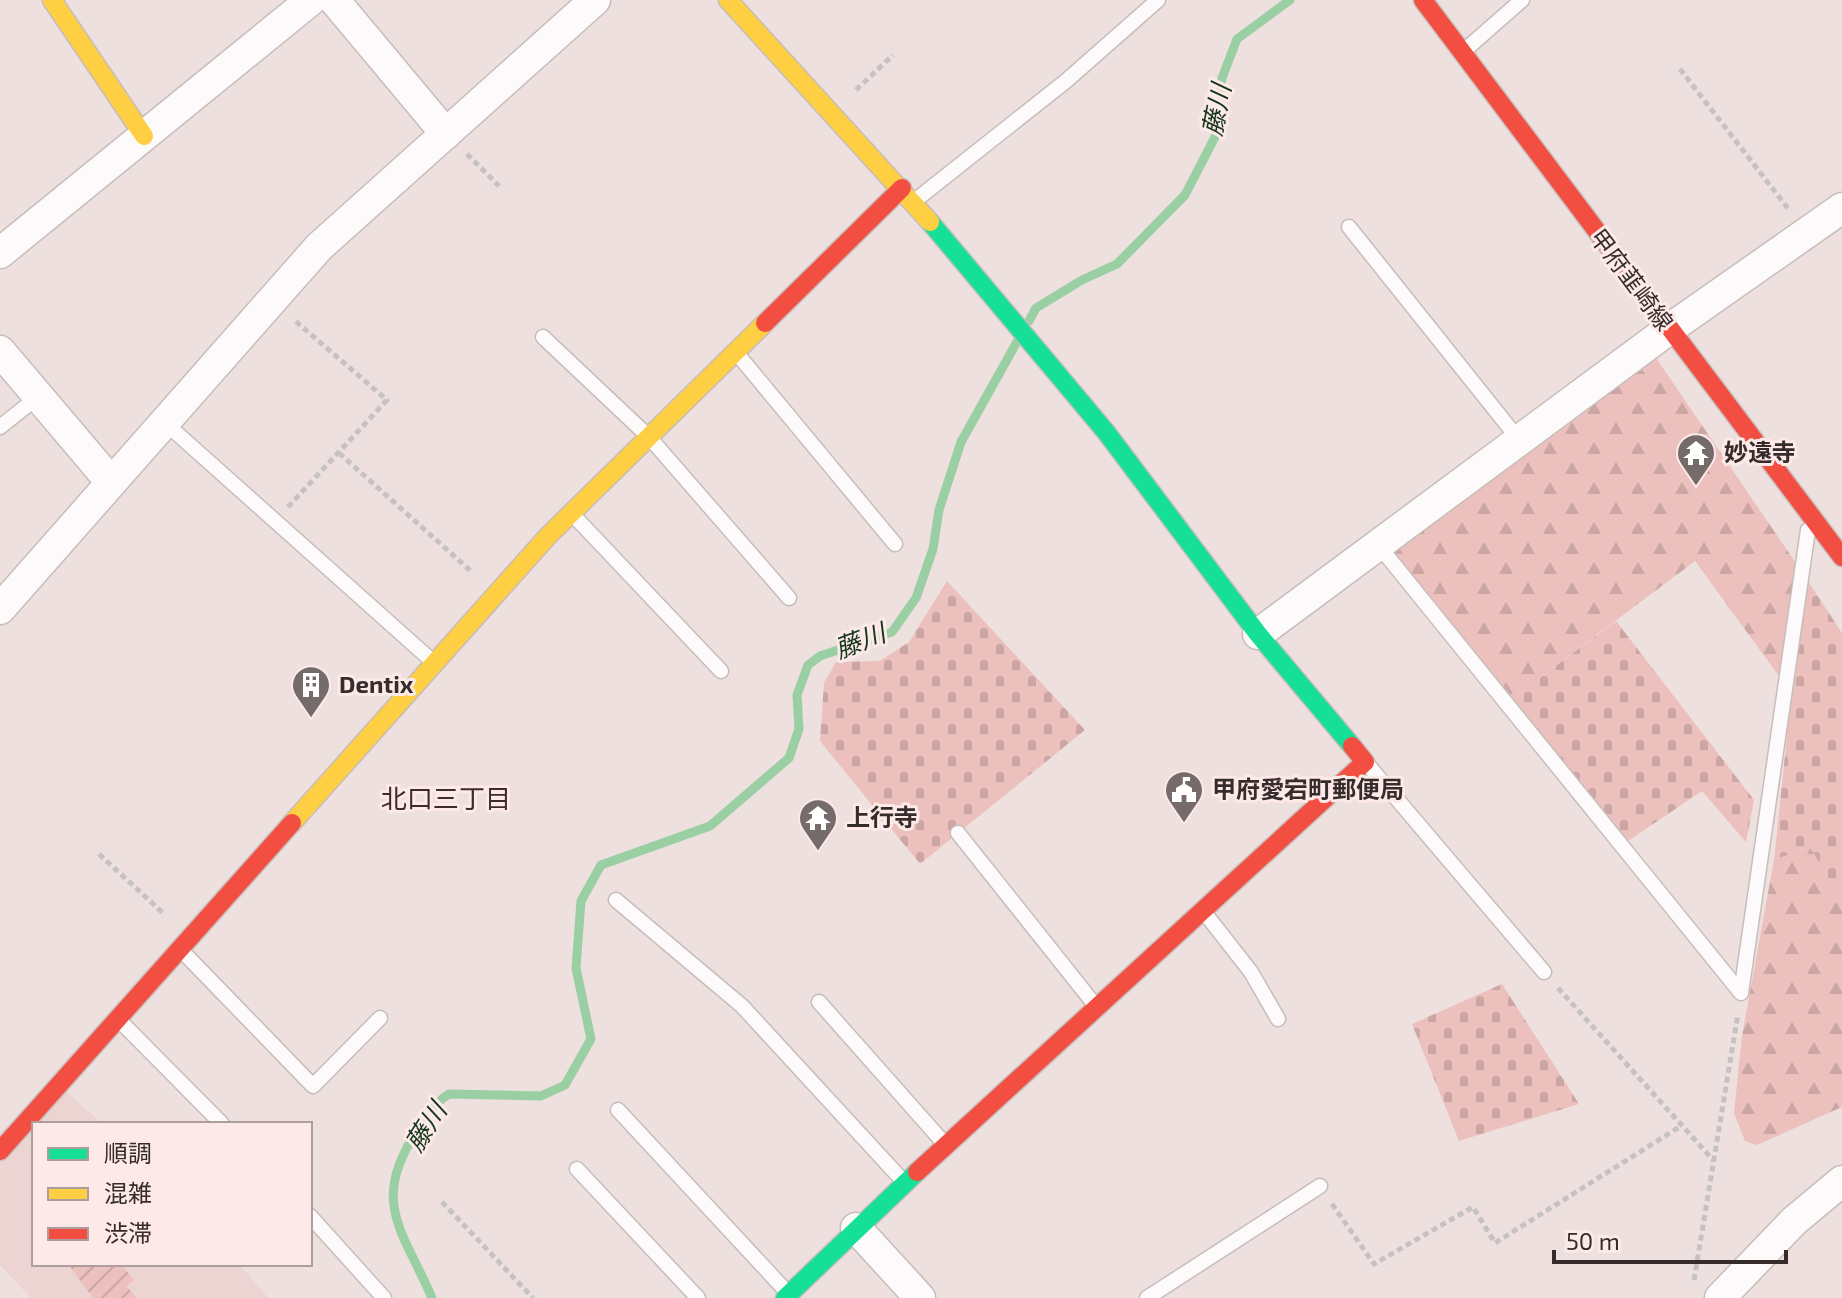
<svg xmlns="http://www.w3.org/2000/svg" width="1842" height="1298" viewBox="0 0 1842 1298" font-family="'Exo 2','Noto Sans JP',sans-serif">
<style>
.built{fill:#ebd4d2}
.forest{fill:url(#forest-firs)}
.cemetery{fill:url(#cemetery-stones)}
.garden{fill:url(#garden-furrows)}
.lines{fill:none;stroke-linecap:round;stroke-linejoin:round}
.stream{stroke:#99cfa2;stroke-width:9}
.lane-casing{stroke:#c7bdbb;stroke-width:17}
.street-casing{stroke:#c7bdbb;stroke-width:33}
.fast-casing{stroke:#c7bdbb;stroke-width:21}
.slow-casing{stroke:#c7bdbb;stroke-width:21}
.jam-casing{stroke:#c7bdbb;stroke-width:21}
.path{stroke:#c7c2c2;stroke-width:5;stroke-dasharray:6 4;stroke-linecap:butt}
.lane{stroke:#fcfafa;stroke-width:14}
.street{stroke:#fcfafa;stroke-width:30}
.fast{stroke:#16e098;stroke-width:18}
.slow{stroke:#ffcf43;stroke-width:18}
.jam{stroke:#f24e42;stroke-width:18}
.labels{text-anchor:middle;stroke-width:6;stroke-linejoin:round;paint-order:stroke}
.street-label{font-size:24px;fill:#352c2b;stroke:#fde9e7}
.poi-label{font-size:24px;font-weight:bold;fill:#352c2b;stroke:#fde9e7;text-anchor:start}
.water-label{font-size:26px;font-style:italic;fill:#14371e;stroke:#fde9e7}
.neighbourhood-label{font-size:26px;fill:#3e2c2b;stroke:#fde9e7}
</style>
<defs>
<pattern id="forest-firs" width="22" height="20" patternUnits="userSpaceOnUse" patternTransform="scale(2)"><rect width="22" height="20" fill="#ecc1bd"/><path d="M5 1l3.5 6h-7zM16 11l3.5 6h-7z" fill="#cba6a3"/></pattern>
<pattern id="cemetery-stones" width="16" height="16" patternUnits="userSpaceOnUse" patternTransform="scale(2)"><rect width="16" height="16" fill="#ecc1bd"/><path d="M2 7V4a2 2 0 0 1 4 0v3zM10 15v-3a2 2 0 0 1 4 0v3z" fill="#cba6a3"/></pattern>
<pattern id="garden-furrows" width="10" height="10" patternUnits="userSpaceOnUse" patternTransform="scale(2)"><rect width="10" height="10" fill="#ecc1bd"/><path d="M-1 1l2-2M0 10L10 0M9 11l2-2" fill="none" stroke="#cba6a3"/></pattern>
</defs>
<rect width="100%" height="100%" fill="#ede0de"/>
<path class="built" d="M57 1084 103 1124H34V1264H239L268 1298H31L0 1265V1151Z"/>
<path class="forest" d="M1652 352 1804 575 1787 687 1695 561 1506 703 1388 548Z
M1810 847 1842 901V1107L1757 1145 1745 1141 1734 1113 1742 1036 1774 860Z"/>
<path class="cemetery" d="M1804 575 1842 633V901L1810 847 1774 860Z
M947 581 1085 730 920 864 820 741 824 683 836 662 880 661 909 642Z
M1616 621 1754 800 1746 842 1702 791 1622 845 1506 703Z
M1502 984 1579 1104 1459 1141 1412 1024Z"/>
<path class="garden" d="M68 1264H121L134 1280 127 1286 136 1298H93Z"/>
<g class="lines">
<path class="stream" d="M1029 321 1036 308 1082 280 1117 264 1185 195 1216 135 1222 78 1237 39 1290 0
M432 1298C404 1232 369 1202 417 1131 427 1117 434 1103 449 1094L541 1096 565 1085 591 1039 576 968 581 901 601 865 710 826 789 758 799 729 797 695 808 665 820 656 892 632 916 598 933 549 939 510 961 442 1018 340"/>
<g class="lane-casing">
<path id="lane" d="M1465 50 1522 0
M917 199 1066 81 1158 0
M1349 227 1520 441
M543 337 649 437 789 598
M739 356 895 544
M163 421 431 660
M0 427 39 396
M575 517 721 671
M1379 546 1741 993
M1368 765 1544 972
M958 833 1095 1005
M616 900 742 1006 904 1182
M1204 912 1251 972 1278 1019
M183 952 313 1086 380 1018
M1741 993 1808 530
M819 1002 943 1142
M120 1021 222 1124
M618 1110 786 1291
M577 1169 698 1298
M310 1216 384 1298
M1147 1298 1320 1186"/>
</g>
<g class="street-casing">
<path id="street" d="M334 0 446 134
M0 253 311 0
M0 351 111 482
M0 609 319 247 595 0
M1258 634 1668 330 1842 208
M856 1228 920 1298
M1720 1298 1794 1221 1842 1181"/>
</g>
<g class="fast-casing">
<path id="fast" d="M930 222 1106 432 1258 634 1352 746
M785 1298 917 1172"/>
</g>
<g class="slow-casing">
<path id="slow" d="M52 0 144 136
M728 0 930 222
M292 823 548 536 765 323"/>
</g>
<g class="jam-casing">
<path id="jam" d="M1423 0 1842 557
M765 323 902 188
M0 1151 292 823
M917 1172 1365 762 1352 746"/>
</g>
<path class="path" d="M1680 69 1790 211
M856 90 893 55
M467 154 499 186
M339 453 472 572
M288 507 387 400 293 319
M99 854 163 913
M1558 988 1714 1161
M442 1202 533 1298
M1332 1204 1374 1264 1473 1207 1495 1243 1681 1126
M1694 1280 1738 1014"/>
<use href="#lane" class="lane"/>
<use href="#street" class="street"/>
<use href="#fast" class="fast"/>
<use href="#slow" class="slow"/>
<use href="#jam" class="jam"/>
</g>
<defs>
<g id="temple-pin" transform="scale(2)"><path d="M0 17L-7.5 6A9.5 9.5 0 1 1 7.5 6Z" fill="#756b6a" stroke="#fde9e7"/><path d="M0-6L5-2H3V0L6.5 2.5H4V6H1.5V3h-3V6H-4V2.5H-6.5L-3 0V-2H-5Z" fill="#fff"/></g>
<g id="building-pin" transform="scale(2)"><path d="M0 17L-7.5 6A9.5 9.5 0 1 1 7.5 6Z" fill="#756b6a" stroke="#fde9e7"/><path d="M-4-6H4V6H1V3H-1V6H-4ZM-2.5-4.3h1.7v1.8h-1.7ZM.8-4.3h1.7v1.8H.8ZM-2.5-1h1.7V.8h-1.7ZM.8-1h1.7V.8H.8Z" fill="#fff"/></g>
<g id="civic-pin" transform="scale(2)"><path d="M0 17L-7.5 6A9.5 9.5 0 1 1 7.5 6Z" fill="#756b6a" stroke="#fde9e7"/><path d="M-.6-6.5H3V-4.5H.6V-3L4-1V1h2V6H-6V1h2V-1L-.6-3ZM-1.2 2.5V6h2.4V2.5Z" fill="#fff"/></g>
</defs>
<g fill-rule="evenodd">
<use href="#temple-pin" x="1696" y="453"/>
<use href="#building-pin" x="311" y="685"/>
<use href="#civic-pin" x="1184" y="790"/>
<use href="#temple-pin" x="818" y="818"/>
</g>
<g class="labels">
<g class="street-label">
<text transform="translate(1631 280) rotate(53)" y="8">甲府韮崎線</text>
</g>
<g class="poi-label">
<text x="1724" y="461">妙遠寺</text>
<text x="339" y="693">Dentix</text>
<text x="1212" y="798">甲府愛宕町郵便局</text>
<text x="846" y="826">上行寺</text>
</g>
<g class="water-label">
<text transform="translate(1217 110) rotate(-79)" y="9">藤川</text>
<text transform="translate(860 641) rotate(-21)" y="9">藤川</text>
<text transform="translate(426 1127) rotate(-57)" y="9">藤川</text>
</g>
<g class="neighbourhood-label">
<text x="446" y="808">北口三丁目</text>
</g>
</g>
<rect x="32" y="1122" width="280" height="144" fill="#fde9e7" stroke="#ad9d9c" stroke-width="2"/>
<rect x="48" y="1148" width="40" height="12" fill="#16e098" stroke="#ad9d9c" stroke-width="2"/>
<text x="104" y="1162" font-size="24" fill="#352c2b">順調</text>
<rect x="48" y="1188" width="40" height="12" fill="#ffcf43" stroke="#ad9d9c" stroke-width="2"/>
<text x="104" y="1202" font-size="24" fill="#352c2b">混雑</text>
<rect x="48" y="1228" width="40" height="12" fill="#f24e42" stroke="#ad9d9c" stroke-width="2"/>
<text x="104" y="1242" font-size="24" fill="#352c2b">渋滞</text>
<path d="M1554 1250v12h232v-12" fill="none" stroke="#352c2b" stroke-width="4"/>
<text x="1566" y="1250" font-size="24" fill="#352c2b" stroke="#fde9e7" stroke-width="6" paint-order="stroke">50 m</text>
</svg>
